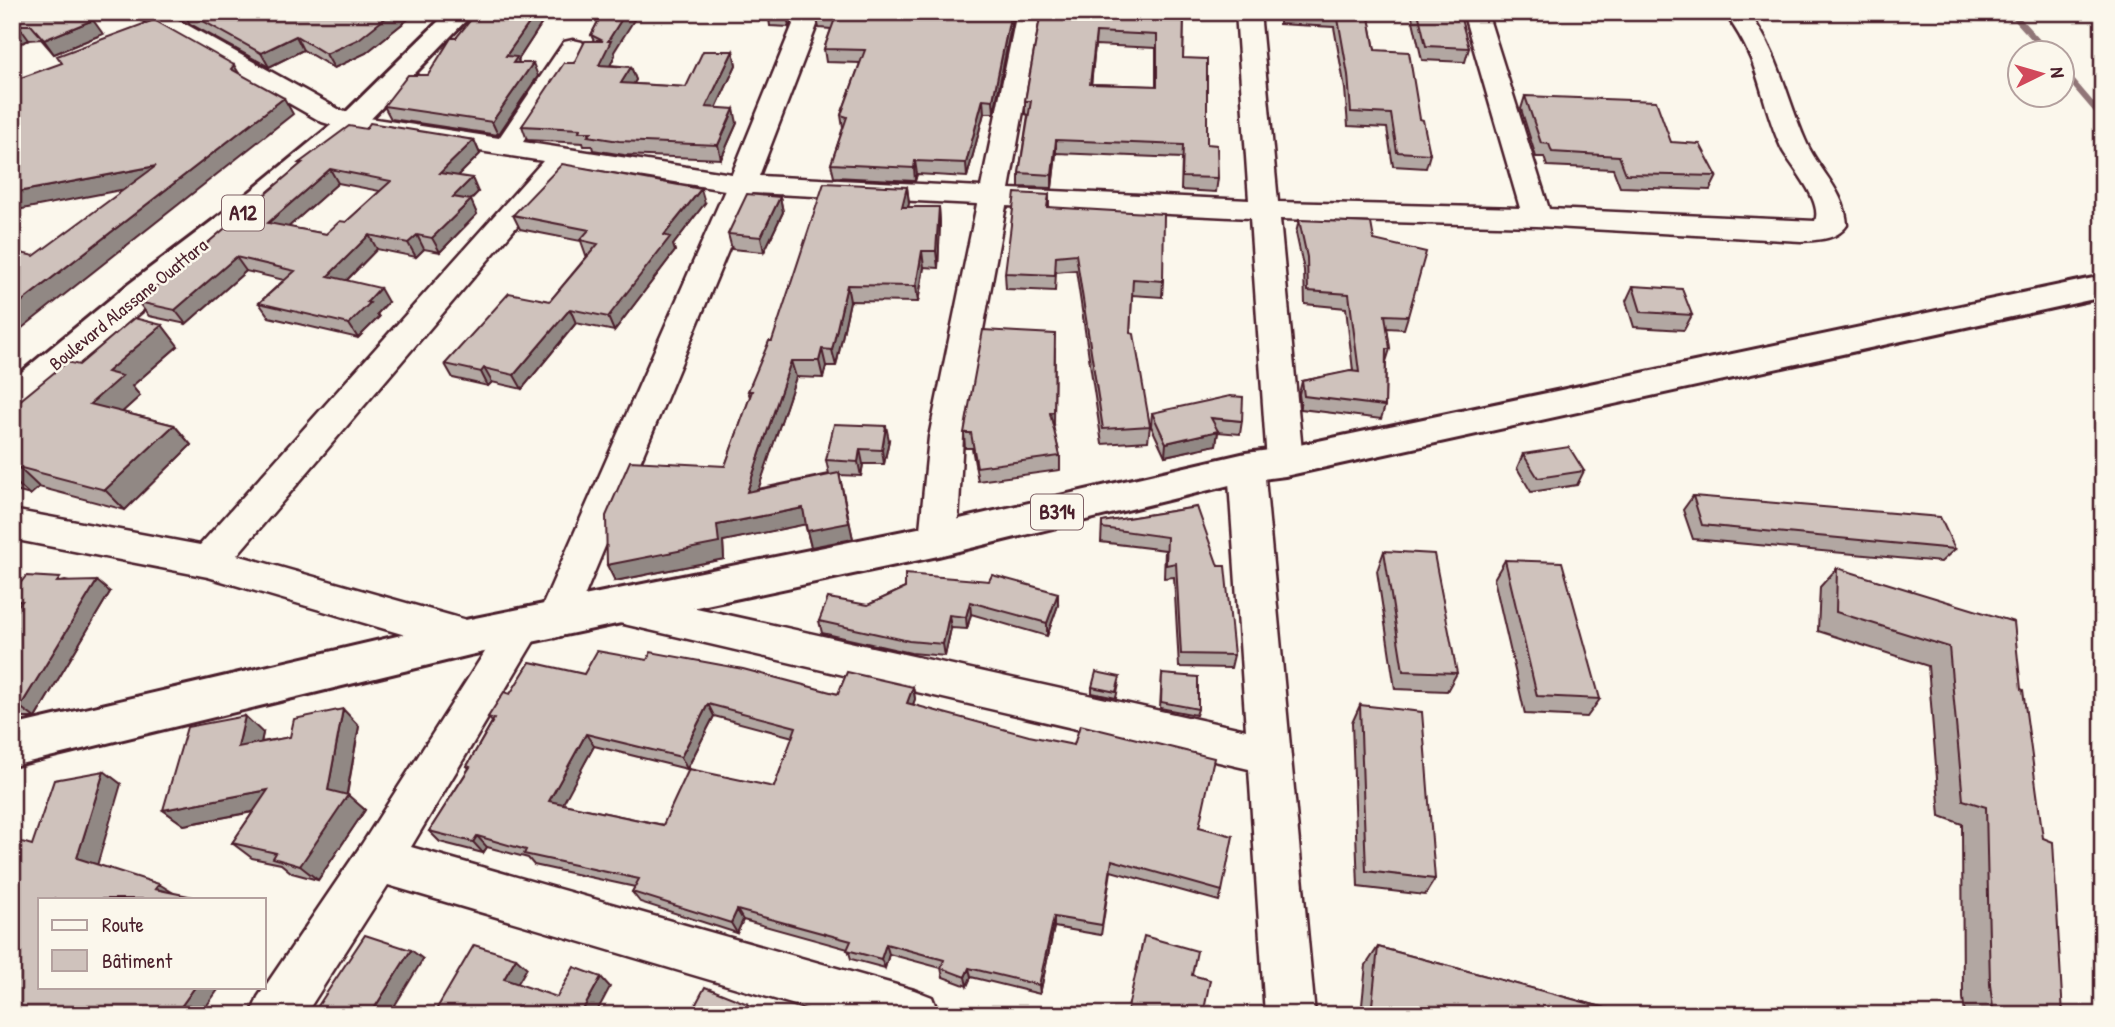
<svg xmlns="http://www.w3.org/2000/svg" width="2115" height="1027" viewBox="0 0 2115 1027" font-family="'Patrick Hand',sans-serif">
<style>
.lines{fill:none;stroke-linecap:round;stroke-linejoin:round}
.stream{stroke:#907477;stroke-width:6}
.minor-casing{stroke:#4a1f2b;stroke-width:5}
.major-casing{stroke:#4a1f2b;stroke-width:6}
.minor{fill:#fbf7ec;fill-rule:evenodd}
.major{fill:#fbf7ec;fill-rule:evenodd}
.wall{fill:#b2a7a2;stroke:#4a1f2b;stroke-width:2;fill-rule:evenodd}
.shaded-wall{fill:#918884;stroke:#4a1f2b;stroke-width:2}
.building{fill:#cfc2bc;stroke:#4a1f2b;stroke-width:2;fill-rule:evenodd}
.labels{text-anchor:middle;stroke-width:5;stroke-linejoin:round;paint-order:stroke}
.far-street-label{font-size:19px;fill:#4a1f2b;stroke:#fbf7ec}
.shield{fill:#fbf7ec;stroke:#7f6065;stroke-width:2}
.shield-label{font-size:21px;font-weight:bold;fill:#4a1f2b}
</style>
<rect width="100%" height="100%" fill="#fbf7ec"/>
<filter id="ink" filterUnits="userSpaceOnUse"><feTurbulence type="fractalNoise" baseFrequency=".0143" numOctaves="2"/><feDisplacementMap in="SourceGraphic" scale="14" xChannelSelector="R" yChannelSelector="G"/><feConvolveMatrix kernelMatrix="1 2 1 2 8 2 1 2 1" color-interpolation-filters="sRGB"/></filter>
<g filter="url(#ink)">
<g class="lines">
<path class="stream" d="M2011 12 2047 52
M2062 70 2103 118"/>
<g class="minor-casing">
<path id="minor" d="M134 12H164L340 110 356 116 499 138 564 42 573 40 582 42 585 47 523 142 732 174 798 12H822L759 176 981 187 1017 12H1041L1009 189 1249 200 1236 12H1260L1278 202 1520 208 1463 12H1487L1549 209 1815 221C1823 202 1793 168 1783 151 1768 122 1763 89 1751 59 1744 42 1735 27 1724 12H1748C1779 52 1787 100 1807 144 1821 173 1845 192 1847 225 1837 240 1817 240 1801 241L1537 226 1280 219 1303 462 1298 471 1285 475 1272 471 1267 462 1250 218 1006 206 963 437 957 540 951 550 938 555 925 550 919 540 929 437 977 204 752 193 569 633 555 638 540 631 411 847 914 990 932 997 939 1015H829L388 885 305 1015H251L258 997 362 844 508 616 522 611 537 618 725 190 569 165 237 555 484 625 490 637 484 649 470 654 208 577 12 539V510L200 545 543 161 351 131 322 122 138 17Z
M1246 454 1259 458 1264 467 1315 1015H1265L1249 769 615 622 601 617 595 606 601 595 615 590 1246 730 1228 467 1233 458Z"/>
</g>
<g class="major-casing">
<path id="major" d="M448 12H474L361 129 25 408 12 412V380L125 287 240 200 341 117Z
M2103 276V297L1285 476 1246 481 938 556 470 655 12 766V726L470 619 938 524 1246 453 1285 448Z"/>
</g>
<use href="#minor" class="minor"/>
<use href="#major" class="major"/>
</g>
<path class="wall" d="M12 12 103 34 54 54 41 39 29 40 12 47Z
M183 12H417L366 53 334 68 303 50 269 67 190 24Z
M603 12 615 55 610 65 631 67 636 80 633 84 686 87 733 51 736 65 716 108 737 123 721 159 624 155 593 150 592 146H584L583 143 527 140 522 126 594 41 591 35Z
M768 12H795L789 27 770 26Z
M818 12H1014L994 113H984L967 177 917 174 915 181 834 177 831 164 843 128 841 115 860 63 826 62 824 49 831 29 819 28 816 15Z
M1041 12H1184L1183 58 1207 144 1218 178 1216 192 1181 190 1182 158 1056 153 1052 188 1019 187V173L1028 115 1025 114V101ZM1095 45 1156 48V86L1091 84Z
M1279 12H1368L1375 50 1420 119 1430 154 1426 168 1393 166 1387 128 1348 126 1345 89 1334 27 1279 24Z
M1411 12H1453L1469 48 1465 62 1422 60Z
M544 20 518 60 519 63 538 76 498 135 391 119 384 106 428 75 456 38Z
M1525 96 1671 142 1717 176 1710 190 1620 187 1613 169 1547 166 1544 157H1536L1521 109Z
M366 129 474 140 480 154 458 176 478 192 470 200 477 214 440 252 424 249 416 257 377 249 346 281 388 302 377 314 379 317 358 338 269 317 259 303 284 280 246 271 186 324 149 316 138 302 300 165 299 163ZM338 183 380 191 346 222 326 234 288 227Z
M907 187 909 203 908 207H939L940 223 938 268 924 267 918 302 850 301 836 366H826L823 378 796 377 758 489 829 474 826 460 889 440 884 464H863L861 476 839 475 853 539 811 547 805 524 723 541 724 559 615 581 725 466 750 397 748 391 772 341Z
M1049 195V207L1163 281 1162 297 1132 295 1130 333 1150 426 1148 441 1102 444 1076 270 1056 272 1055 291 1006 289 1005 273Z
M780 197 783 212 764 252 732 249 728 234Z
M705 203 673 245 675 251 614 331 576 323 522 389 492 382 488 386 453 378 445 364 550 301 588 255H586L581 241 520 229 513 215Z
M1299 220 1374 240 1408 316 1404 329 1387 328 1390 349 1386 362 1385 406 1381 419 1301 409 1299 394 1302 381 1353 371 1346 308 1305 304 1304 270 1296 233Z
M1633 286 1692 315 1684 330 1634 327 1626 301Z
M162 325 178 346 132 386 140 396 122 412 174 425 191 445 125 510 39 487 30 495 12 490V407L79 365Z
M1152 413 1242 421 1240 434 1218 432 1216 445 1165 456 1151 426Z
M1054 426 1053 427 1060 456V470L978 481 972 448H965L964 433Z
M1523 454 1584 471 1577 485 1531 492 1517 468Z
M1693 496 1955 549 1941 562 1693 539 1683 510Z
M1197 507 1234 655 1231 668 1179 667 1174 577 1164 578 1165 550 1101 542 1102 522Z
M1384 551 1457 673 1447 691 1395 689 1377 571Z
M1505 560 1600 699 1587 717 1525 714 1494 579Z
M1837 568 2021 689 2063 1015H1965L1963 998 1962 824 1940 816 1928 666 1818 631 1820 587Z
M65 581 110 592 35 718H12V612L16 607 12 604V594Z
M905 588 1058 605 1047 636 971 614 967 629 951 628 945 656 911 653 822 633 819 621 868 605Z
M647 660 838 694 913 687 915 699 913 705 1199 827 1222 891 1219 901 1111 871 1101 935 1054 927 1040 994 971 977 967 986 943 977 941 968 889 954 885 968 851 959 848 949 743 920 737 933 640 902 632 892 635 887 534 865 528 858 487 847 483 853 440 842 429 831 469 768 467 766 492 722 488 717 510 694 584 674ZM714 716 793 737 774 787 663 825 562 804 594 746 687 769Z
M1162 674 1198 709 1196 715 1160 708Z
M1119 684 1116 698 1092 693V687Z
M1360 705 1435 879 1425 895 1358 887 1352 723Z
M359 726 347 795 365 810 318 880 292 873 281 864 252 858 232 843 253 812 184 825 163 810 263 733 261 742Z
M1378 947 1632 1015H1361L1366 965Z"/>
<path class="shaded-wall" d="M393 12H417L366 53 334 68 326 54Z
M537 12H541L544 20 518 60 521 69 518 75 506 56Z
M626 12H639L614 52 615 55 604 79 599 65 608 41Z
M787 12H795L789 27 787 14Z
M1011 12H1014L994 113 993 100Z
M93 20 103 34 54 54 44 40Z
M18 25 29 40 12 47V28Z
M1096 32 1095 45 1090 97V84Z
M296 36 303 50 269 67 261 53Z
M733 51 736 65 710 121 706 107Z
M533 63 538 76 498 135 492 122Z
M234 65 243 80 231 69Z
M631 67 636 80 625 97 621 83Z
M284 98 293 114 12 336V309Z
M983 99 984 113 967 177 966 163Z
M734 109 737 123 721 159 718 145Z
M474 140 480 154 447 187 440 173Z
M1056 140V153L1052 188V175Z
M915 161 917 174 915 181 914 168Z
M156 166 167 181 12 211V193Z
M330 169 338 183 277 237 268 223Z
M472 178 478 192 460 211 453 197Z
M907 187 909 203 904 224 902 207Z
M701 189 705 203 673 245 675 251 614 331 608 317 664 235Z
M780 197 783 212 764 252 761 237Z
M471 200 477 214 440 252 432 238Z
M939 207 940 223 938 268 936 251Z
M369 235 377 249 337 290 328 276Z
M417 235 424 249 416 257 408 243Z
M922 251 924 267 918 302 916 286Z
M236 257 246 271 186 324 175 310Z
M847 285 850 301 836 366 832 350Z
M380 288 388 302 377 314 379 317 358 338 349 324 367 302Z
M570 309 576 323 522 389 514 375Z
M162 325 178 346 132 386 140 396 109 424 90 404 107 372Z
M1055 348 1054 426 1050 428V413Z
M822 349 826 366 823 378 819 361Z
M791 361 796 377 752 508 747 492Z
M484 368 492 382 488 386 481 372Z
M174 425 191 445 125 510 105 490Z
M886 426 889 440 884 464 882 450Z
M1218 431 1216 445 1165 456 1166 443Z
M860 449 863 464 861 476 858 462Z
M18 467 39 487 30 495 12 479V472Z
M839 473 853 539 811 547 807 531Z
M803 508 807 524 723 541 724 559 615 581 607 565 717 525Z
M97 581 110 592 35 718 20 707Z
M1058 593V605L1047 636V623Z
M970 602 971 614 967 629 966 617Z
M949 615 951 628 945 656 943 644Z
M913 687 915 699 909 715 907 703Z
M708 704 714 716 687 769 681 757Z
M343 709 359 726 346 798 348 795 365 810 318 880 300 866 328 790Z
M245 716 263 733 257 763 238 747Z
M586 734 594 746 558 813 549 801Z
M104 771 121 784 96 869 77 858Z
M268 790 287 805 184 825 163 810Z
M477 836 487 847 483 853 473 842Z
M159 884 177 895 155 889Z
M737 910 743 920 737 933 731 923Z
M1054 917V927L1040 994 1039 985Z
M886 944 889 954 885 968 881 959Z
M411 950 423 959 389 1015H370Z
M516 958 527 968 515 988 504 979Z
M969 968 971 977 967 986 965 977Z
M601 977 610 987 595 1015H580Z
M195 987H220L200 1015H175Z
M748 1004 755 1013 754 1015H743Z"/>
<path class="building" d="M12 12H82L93 20 44 40 31 25H18L12 28Z
M187 12H393L359 39 326 54 296 36 261 53Z
M477 12H537L506 56 517 57 513 63H533L492 122 384 106 408 75H428L451 38H456Z
M603 12H626L608 41H611L599 65 631 67 621 83 686 87 703 51H733L706 107 734 109 718 145 619 141 588 136 592 132H579L580 129 522 126 564 63H574L585 41H603L591 35Z
M768 12H787V14L767 13Z
M818 12H1011L993 100 983 99 966 163 915 161 914 168 831 164 847 117 841 115 865 50 824 49 836 16 816 15Z
M1041 12H1184L1183 58 1207 59V144L1217 145 1218 178 1182 177 1183 145 1056 140 1052 175 1019 173 1031 101H1025ZM1096 32 1157 35V86L1090 84Z
M1317 12H1368L1375 50 1409 52 1420 119 1423 120 1430 154 1397 152 1391 114 1351 112 1348 75 1337 13Z
M1418 12H1453L1456 19H1461L1469 48 1426 46Z
M154 20 234 65 231 69 284 98 12 309V251L34 256 156 166 12 193V81L62 63 57 56Z
M1525 96 1656 101 1671 142 1700 144 1717 176 1626 174 1619 156 1552 152 1549 144 1541 143Z
M370 123 474 140 440 173 472 178 453 197 471 200 432 238 417 235 408 243 369 235 328 276 380 288 367 302 370 303 349 324 259 303 295 271 236 257 175 310 138 302 302 163H299L349 126 366 129ZM330 169 391 181 346 222 340 221 326 234 268 223Z
M562 164 701 189 664 235 670 237 608 317 570 309 514 375 484 368 481 372 445 364 509 293 550 301 598 244 580 240 589 230 513 215Z
M824 183 907 187 902 207H939L936 251H922L916 286 847 285 832 350 822 349 819 361H791L747 492 839 473 849 523 807 531 803 508 717 525 719 543 607 565 606 516 630 461 725 466 752 391H748L769 341H772Z
M1015 193 1049 195 1047 207 1164 214 1163 281 1133 279 1130 333 1134 334 1150 426 1103 429 1076 254 1056 256 1055 275 1005 273Z
M747 194 780 197 761 237 728 234Z
M1299 220 1371 223 1374 240 1426 252 1408 316 1385 315 1390 349H1386L1385 406 1304 396 1302 381 1350 371 1359 372 1349 294 1308 291 1307 257Z
M1633 286 1682 289 1692 315 1641 312Z
M134 318 162 325 107 372 122 376 90 404 174 425 105 490 18 467 12 472V407L67 362 79 365Z
M983 330 1055 334 1054 412 1050 413 1060 456 977 467 971 433H964Z
M1230 396 1243 397 1242 421 1211 418 1218 431 1166 443 1152 413Z
M834 424 886 426 882 450 860 449 858 462 826 460Z
M1569 447 1584 471 1538 478 1523 454Z
M1693 496 1940 517 1955 549 1702 525Z
M1197 507 1218 566H1225L1234 655 1181 654 1176 563 1166 565 1167 537 1102 528V522Z
M1384 551 1434 554 1457 673 1403 671Z
M1505 560 1562 562 1600 699 1537 696Z
M1837 568 2014 622 2021 689 2023 690 2043 838 2053 842 2063 1015H1994L1990 985 1986 807 1963 800 1949 647 1836 612Z
M905 574 989 581 992 575 1058 593 1047 623 970 602 966 617 949 615 943 644 909 641 819 621 828 598 868 605 905 588Z
M26 576 60 578 57 582 97 581 20 707H12V654L15 650H12V612L22 601H12V594Z
M597 651 647 660 651 652 743 669 838 694 847 672 913 687 907 703 1029 736 1074 745 1080 725 1214 758 1199 827 1233 836 1222 891 1112 860 1102 925 1054 917 1039 985 969 968 965 977 941 968 944 960 886 944 881 959 847 950 851 941 737 910 731 923 632 892 639 879 524 854 526 850 477 836 473 842 429 831 470 767 467 766 494 719 488 717 504 692 510 694 530 662 584 674ZM708 704 796 727 774 787 689 769 663 825 549 801 586 734 681 757Z
M1096 672 1120 677 1116 692 1092 687Z
M1162 674 1198 677V709L1161 702Z
M1360 705 1422 712 1435 879 1366 871Z
M343 709 328 790 348 795 300 866 273 858 276 853 232 843 268 790 163 810 187 727 245 716 238 747 290 737 294 719Z
M104 771 77 858 159 884 155 889 203 899H40V987H195L175 1015H12V839L32 845 54 780Z
M365 935 411 950 370 1015H323L314 1012Z
M1144 936 1197 951 1192 975 1210 980 1203 1015H1136L1127 1012Z
M474 945 516 958 504 979 557 997 574 967 601 977 580 1015H433Z
M1378 947 1632 1015H1371Z
M705 987 748 1004 743 1015H690Z"/>
</g>
<g class="labels">
<g class="far-street-label">
<text transform="translate(128 304) rotate(-39)" y="7">Boulevard Alassane Ouattara</text>
</g>
<g class="shield">
<rect x="222" y="195.5" width="42" height="35" rx="5"/>
<rect x="1031" y="494.5" width="52" height="35" rx="5"/>
</g>
<g class="shield-label">
<text x="243" y="220">A12</text>
<text x="1057" y="519">B314</text>
</g>
</g>
<rect width="2115" height="1027" fill="none" stroke="#fbf7ec" stroke-width="42"/>
<rect x="21" y="21" width="2073" height="985" fill="none" stroke="#4a1f2b" stroke-width="2.5" filter="url(#ink)"/>
<rect x="38" y="898" width="228" height="91" fill="#fbf7ec" stroke="#b4a19f" stroke-width="2"/>
<rect x="52" y="920" width="35" height="10" fill="#fbf7ec" stroke="#b4a19f" stroke-width="2"/>
<text x="102" y="932" font-size="21" fill="#4a1f2b">Route</text>
<rect x="52" y="950" width="35" height="21" fill="#cfc2bc" stroke="#b4a19f" stroke-width="2"/>
<text x="102" y="968" font-size="21" fill="#4a1f2b">Bâtiment</text>
<g transform="translate(2041 74) rotate(85)"><circle r="33" fill="#fbf7ec" stroke="#b4a19f" stroke-width="2"/>
<path d="M0-5L12 26L0 18L-12 26Z" fill="#d1495b"/>
<text y="-10" font-size="19" font-weight="bold" text-anchor="middle" fill="#4a1f2b">N</text>
</g>
</svg>
